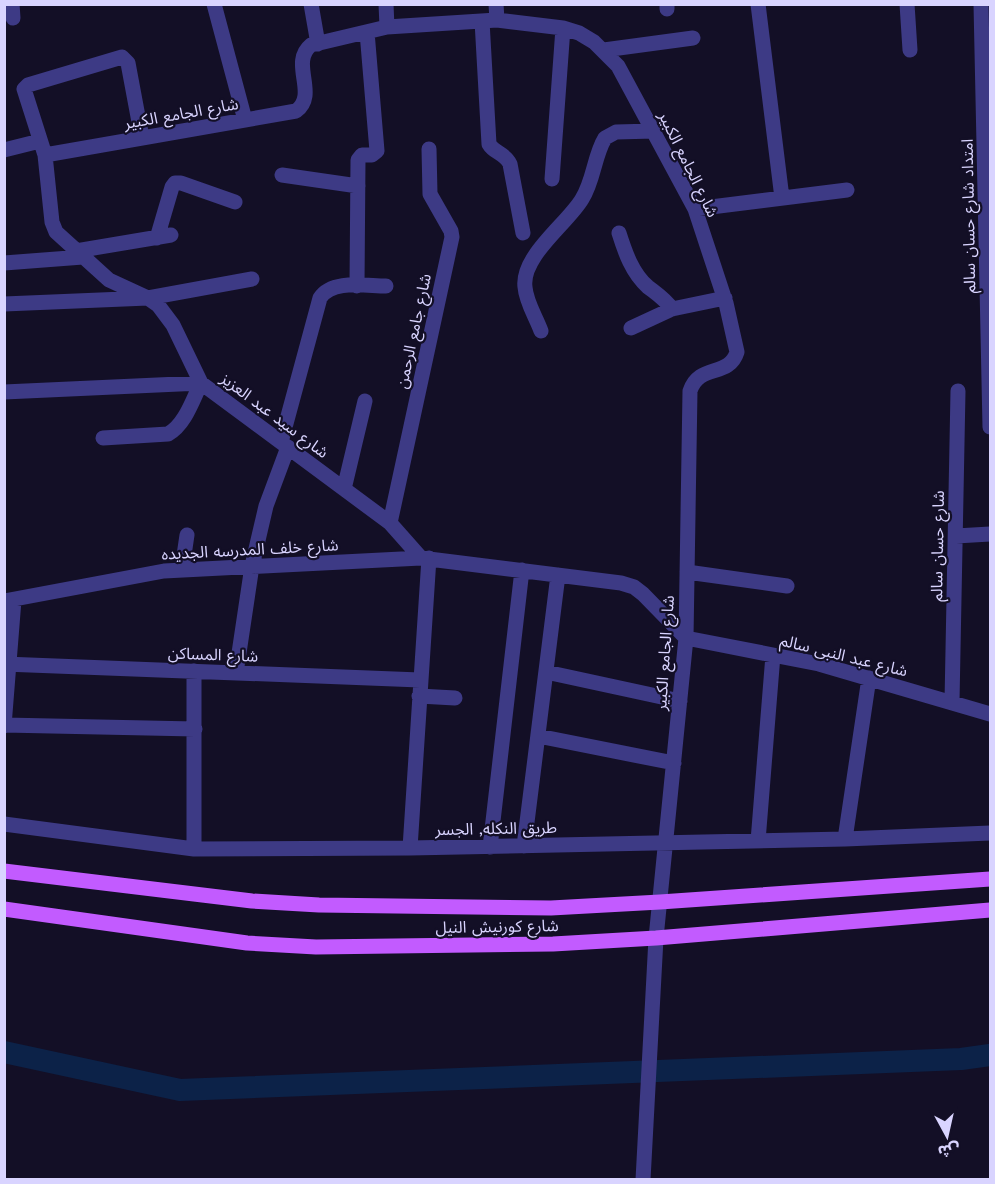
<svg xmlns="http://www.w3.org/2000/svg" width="995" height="1184" viewBox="0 0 995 1184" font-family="'Work Sans','Noto Sans Arabic',sans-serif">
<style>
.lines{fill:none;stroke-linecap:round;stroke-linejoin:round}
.canal{stroke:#0c2248;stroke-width:22}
.minor{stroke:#3d3a85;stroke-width:15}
.major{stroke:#c25bff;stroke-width:15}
.labels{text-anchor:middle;stroke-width:4.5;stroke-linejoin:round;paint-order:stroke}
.street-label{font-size:16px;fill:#d9d4ff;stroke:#130f26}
</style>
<rect width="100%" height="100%" fill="#130f26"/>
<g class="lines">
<path class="canal" d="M4 1052 180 1090 961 1059 990 1055"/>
<path class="minor" d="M12 4 13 18
M214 4 245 120
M311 4 318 44
M386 4 387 27
M496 4 497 20
M667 4V9
M758 4 782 198
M907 4 910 50
M981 4 990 427
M482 21 489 144C494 153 505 153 510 164L523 233
M604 50 693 38
M4 150 40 141
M45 155 296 111C319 94 289 63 311 45L387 27 497 20 563 28 579 33 594 42 618 66 695 209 726 303 737 352C729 378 699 363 690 391L686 638 656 938 643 1180
M282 175 358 186
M552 179 563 28
M695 209 847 190
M619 233C625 252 632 273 648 287 657 294 665 299 672 309
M157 238 172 187 175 183H181L235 202
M76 251 171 235
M4 263 83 257
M357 286 358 160 362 155H372L377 151 367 32
M4 304 148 298 252 279
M631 328 672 309 725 298
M541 331C536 317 526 302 525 287 521 256 568 223 582 199 594 180 594 156 605 138L616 132 654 131
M4 392 201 383 390 523 421 558
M103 438 168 434C185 425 193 399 201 383L173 325 158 305 148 298 109 280 56 232 52 222 45 155 24 89 28 85 122 57 128 63 142 138
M281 442 320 298C332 279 366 286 386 286
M344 489 365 401
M390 523 452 237 451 231 430 194 429 149
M956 536 990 534
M182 569 187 535
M687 572 787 586
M4 601 164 571 421 558 621 583 634 587 643 594 686 638 819 664 990 714
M4 664 420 680
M546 672 680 701
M236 673 252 566 266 506 288 447
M419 696 455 698
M952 702 958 391
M4 725 195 729
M4 726 14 600
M538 736 674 763
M4 824 194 849 410 848 845 839 990 833
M845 839 869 678
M758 841 773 655
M524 846 558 575
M490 847 522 570
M410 848 429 558
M194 849V671"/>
<path class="major" d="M4 871 252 901 319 905 551 908 660 902 990 879
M4 909 247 943 316 947 553 944 656 938 990 910"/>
</g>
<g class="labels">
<g class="street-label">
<text transform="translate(181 113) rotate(-10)" y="6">شارع الجامع الكبير</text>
<text transform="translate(689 164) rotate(64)" y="6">شارع الجامع الكبير</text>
<text transform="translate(968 216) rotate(-91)" y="6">امتداد شارع حسان سالم</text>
<text transform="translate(413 331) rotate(-78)" y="6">شارع جامع الرحمن</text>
<text transform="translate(275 415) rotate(37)" y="6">شارع سيد عبد العزيز</text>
<text transform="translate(937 546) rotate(-89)" y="6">شارع حسان سالم</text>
<text transform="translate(250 549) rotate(-3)" y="6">شارع خلف المدرسه الجديده</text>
<text transform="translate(664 653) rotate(-86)" y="6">شارع الجامع الكبير</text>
<text transform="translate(213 654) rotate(2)" y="6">شارع المساكن</text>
<text transform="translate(844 655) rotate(14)" y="6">شارع عبد النبى سالم</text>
<text transform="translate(496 828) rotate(-1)" y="6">طريق النكله, الجسر</text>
<text transform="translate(497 926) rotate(-1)" y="6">شارع كورنيش النيل</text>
</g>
</g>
<rect width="995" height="1184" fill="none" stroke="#d9d4ff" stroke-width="12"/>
<g transform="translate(947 1136) rotate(172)" stroke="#130f26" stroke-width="4.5" paint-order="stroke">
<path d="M0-4.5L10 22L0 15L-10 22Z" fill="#d9d4ff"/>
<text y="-9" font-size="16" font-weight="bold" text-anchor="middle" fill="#d9d4ff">ش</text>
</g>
</svg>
